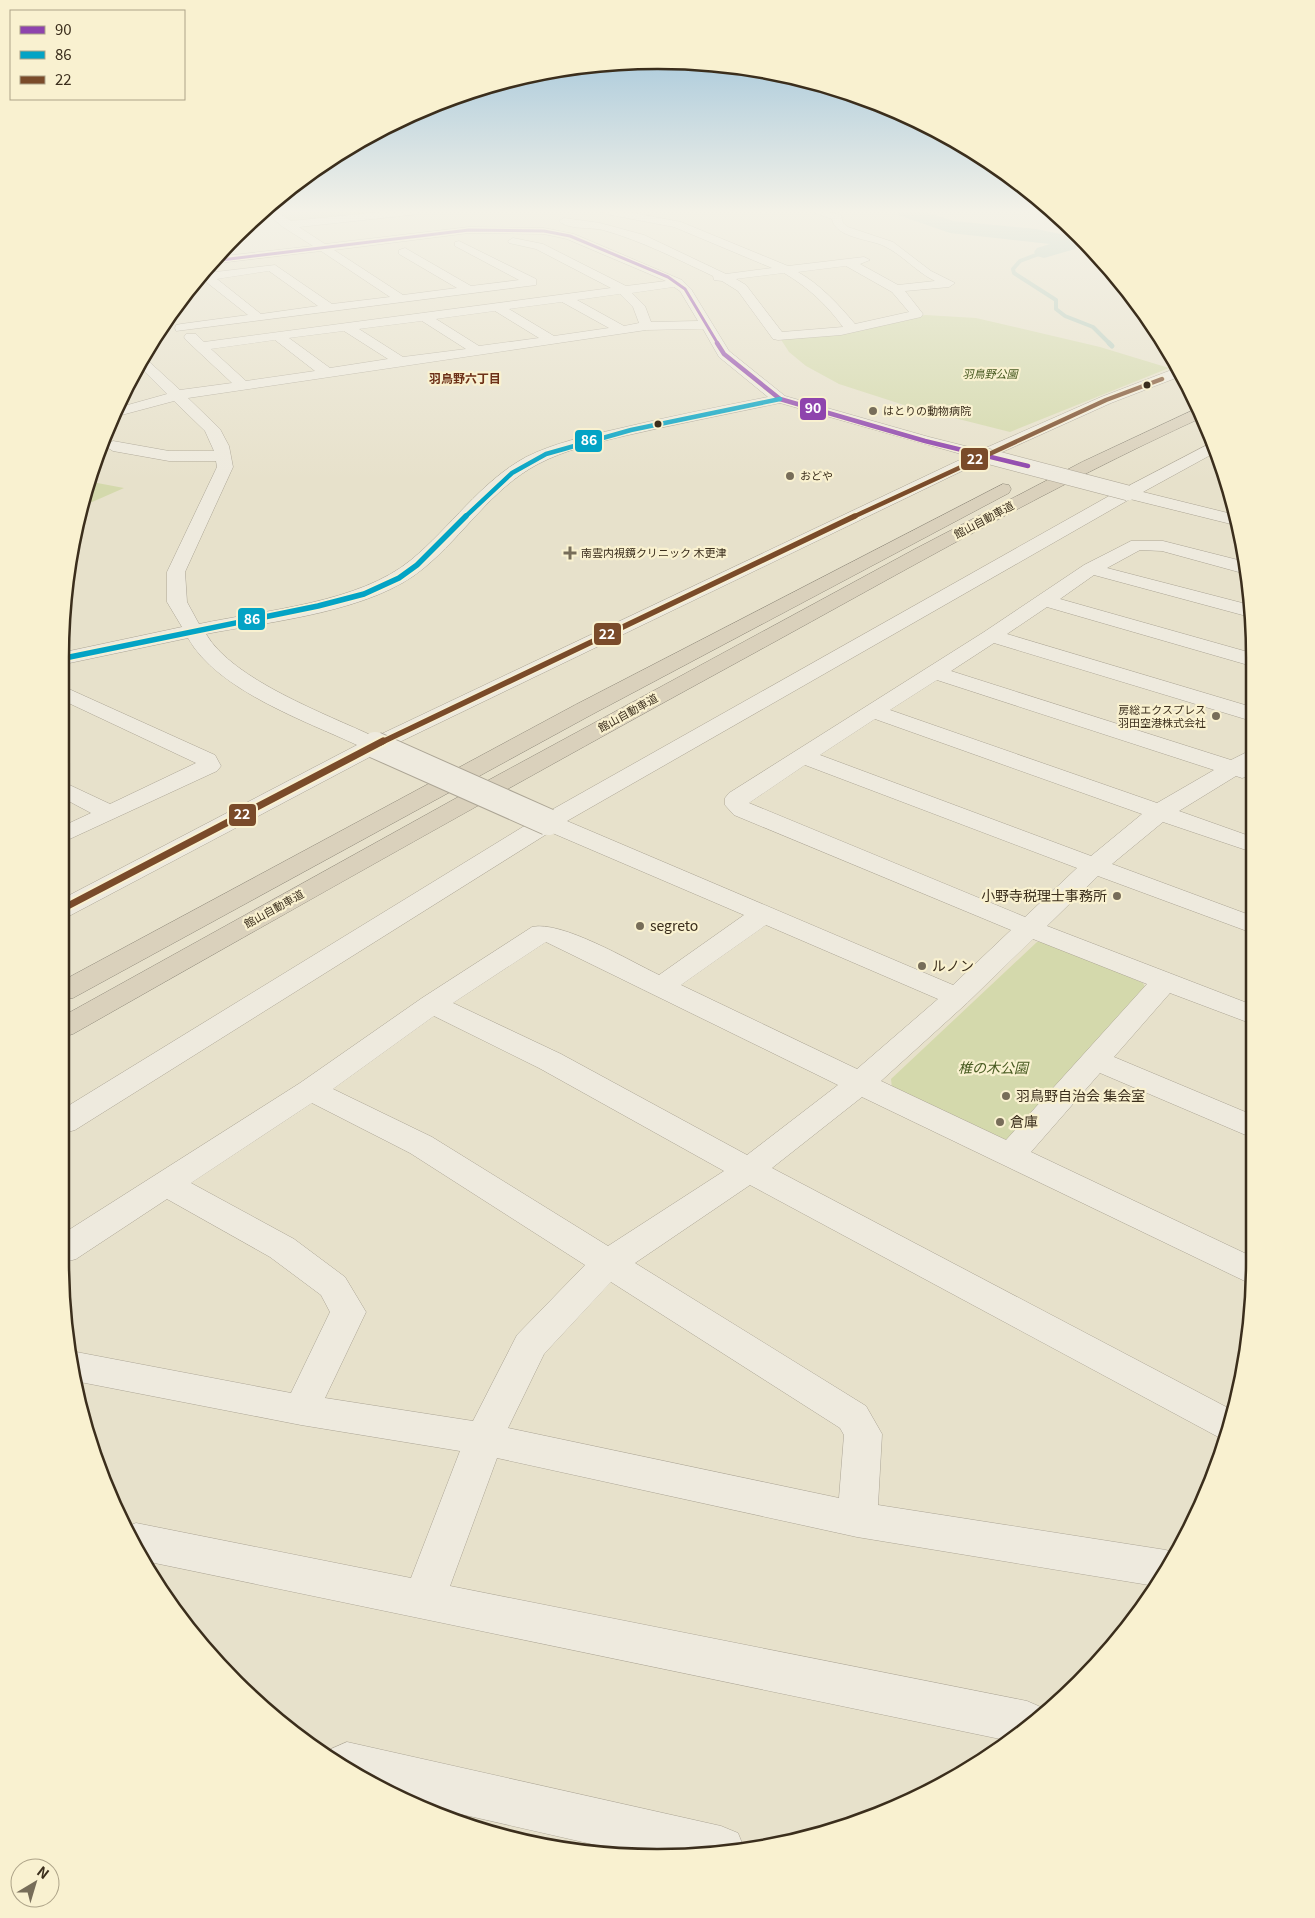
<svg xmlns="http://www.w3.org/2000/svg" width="1315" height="1918" viewBox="0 0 1315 1918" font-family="Georgia,'Noto Sans JP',serif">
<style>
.green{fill:#d4d9ac}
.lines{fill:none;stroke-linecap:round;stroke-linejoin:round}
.stream-far1{stroke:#b7cdc1;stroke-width:4}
.stream{stroke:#b7cdc1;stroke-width:5}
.river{fill:#b7cdc1;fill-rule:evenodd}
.minor-casing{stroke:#aca595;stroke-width:1}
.highway-casing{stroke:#918b7c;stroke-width:1}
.minor{fill:#eeeade;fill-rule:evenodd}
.highway{fill:#dad1bc;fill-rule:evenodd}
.minor-bridge-far1-casing{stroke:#aca595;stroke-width:16;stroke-linecap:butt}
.minor-bridge-casing{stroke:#aca595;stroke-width:28;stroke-linecap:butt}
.minor-bridge-far1{stroke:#eeeade;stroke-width:15}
.minor-bridge{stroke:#eeeade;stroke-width:26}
.bus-1-far1-casing{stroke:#f9f1d0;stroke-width:5}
.bus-1-casing{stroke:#f9f1d0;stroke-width:6}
.bus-2-far1-casing{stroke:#f9f1d0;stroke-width:6}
.bus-2-casing{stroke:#f9f1d0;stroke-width:8}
.bus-3-far2-casing{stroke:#f9f1d0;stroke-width:6}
.bus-3-far1-casing{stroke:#f9f1d0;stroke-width:8}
.bus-3-casing{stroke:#f9f1d0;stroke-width:11}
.bus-1-far1{stroke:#8e44ad;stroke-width:3}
.bus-1{stroke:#8e44ad;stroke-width:4.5}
.bus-2-far1{stroke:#03a3c5;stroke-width:4.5}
.bus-2{stroke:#03a3c5;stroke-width:5.5}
.bus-3-far2{stroke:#7a4b2a;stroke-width:4.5}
.bus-3-far1{stroke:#7a4b2a;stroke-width:5.5}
.bus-3{stroke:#7a4b2a;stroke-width:7}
.bus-dot{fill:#3b2e1c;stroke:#f9f1d0;stroke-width:2}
.poi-dot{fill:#776d59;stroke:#f9f1d0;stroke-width:2}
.labels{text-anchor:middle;stroke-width:4.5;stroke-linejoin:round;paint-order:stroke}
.far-park-label{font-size:11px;font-style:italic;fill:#475a20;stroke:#f9f1d0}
.far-poi-label{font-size:11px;fill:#3b2e1c;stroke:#f9f1d0;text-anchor:start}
.far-street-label{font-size:11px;fill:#3b2e1c;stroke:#f9f1d0}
.far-neighbourhood-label{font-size:12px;font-weight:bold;fill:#6d3017;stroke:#f9f1d0}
.poi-label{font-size:14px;fill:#3b2e1c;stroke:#f9f1d0;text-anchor:start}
.park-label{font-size:14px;font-style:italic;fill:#475a20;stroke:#f9f1d0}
.rim{fill:none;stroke:#3b2e1c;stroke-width:2.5}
.line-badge{stroke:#f9f1d0;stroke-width:2}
.badge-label{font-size:14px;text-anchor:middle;font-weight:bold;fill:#fff}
</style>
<rect width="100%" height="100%" fill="#e7e1cb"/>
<path class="green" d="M298 211H382L385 212 291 224 273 212Z
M925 315 976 318 1100 347 1169 368 1010 432 907 406 839 384 806 366 789 352 780 338 887 324Z
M92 482 124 488 83 506Z
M1037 942H1048L1143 983 1147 991 1010 1139H996L892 1088 891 1079Z"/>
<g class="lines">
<path class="stream-far1" d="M1044 252 1020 261 1013 269 1014 273 1056 300V309L1065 316 1093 327 1110 344"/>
<path class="stream" d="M1109 343 1112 346"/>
<path class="river" d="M896 211H923L953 221 1036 229 1075 237 1078 245 1075 249 1044 258 1037 256 1034 252 1037 248 1050 244 950 233 898 215Z"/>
<g class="minor-casing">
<path id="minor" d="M264 211H275L291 221 390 211H424L419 214 299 227 325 244 469 227 544 228 574 234 682 280 691 289 729 351 785 396 929 437 981 450 1101 397 1174 369 1177 368 1181 376 1111 403 989 458 383 750 71 915 62 917V899L357 745C305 721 217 690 188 638L60 665V653L182 627 167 602V572L217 467 216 461H169L113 451 105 446 113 441 169 451H214L205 431 174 401 114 417 117 408 167 394 139 366 144 357 180 390 232 383 186 340 184 337 186 334H196L204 342 611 288 536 249 509 243 508 241 513 238 543 244 626 286 666 281 567 239 544 234 469 233 334 250 403 295 457 288 399 254V250L405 248 471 286 519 280 455 246V242L459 241 536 279V285L176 331 175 328 176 325 181 324 248 315 205 281 193 283 200 275 207 273 275 265 332 304 390 297 321 251 210 264 215 257 313 246 283 227ZM269 271 318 306 261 314 217 279ZM674 287 680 291 698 321 651 322 645 306 632 293ZM620 294 633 307 639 323 624 326 577 300ZM562 302 609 328 554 336 509 309ZM495 311 539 338 479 346 436 319ZM422 321 466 349 403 357 359 329ZM703 329 719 357 768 397C718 407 667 417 617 429 586 436 554 443 526 457 480 482 451 527 411 560 359 603 265 610 199 624L187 602 185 572 233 467 229 446 220 429 188 398 646 330ZM344 331 388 359 330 368 289 338ZM275 340 315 371 246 381 211 349ZM780 403 968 456 375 737C326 714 233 680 206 634 272 621 372 612 424 568 464 535 491 489 538 464 565 450 595 443 624 436 676 424 728 414 780 403Z
M601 211H623L681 222 788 266 864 257 870 260 860 264 898 285 935 281C916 272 903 255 884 246 870 239 835 238 832 219L810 211H826L841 215 843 223 848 227 893 242 931 271 955 283 949 287 905 291 923 314 921 317 841 335 778 340 773 339 738 291 722 281 714 280 713 276C677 259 642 241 603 230 591 227 568 230 559 221L564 218 600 223 644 235 726 274 772 268 674 227 606 214ZM846 266 892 292 909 312 855 324C838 304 821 285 798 272ZM784 273C808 287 827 305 843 327L782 332 746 285 736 279Z
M1213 442 1216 452 1143 492 1236 515 1239 526 1130 499 567 821 953 985 1011 930 734 815 725 805V798L729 793 984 632 1084 565 1131 541H1163L1246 562V574L1162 551 1140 550 1107 568 1250 605V617L1094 575 1060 599 1255 654V667L1047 607 1007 634 1255 708V722L994 643 951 671 1231 760 1255 748V765L1251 767 1254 771 1250 776 1242 778 1236 776 1179 811 1255 838V853L1163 822 1112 864 1255 917V934L1098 876 1047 926 1255 1006V1025L1170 993 1114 1057 1255 1116V1139L1100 1073 1031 1152 1255 1258 1253 1285 862 1097 772 1168 1232 1410 1222 1439 750 1185 635 1263 866 1406 882 1434 878 1505 1166 1550 1175 1554 1155 1586 857 1537 497 1458 450 1586 1027 1701 1043 1708 1044 1710 1005 1740 145 1561 128 1526 136 1523 411 1578 460 1451 301 1425 75 1381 68 1352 71 1351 291 1393 330 1312 321 1295 270 1257 167 1199 76 1259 65 1262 64 1233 300 1083 422 998 532 927C561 920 630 961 659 975L744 915 550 832 75 1130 64 1133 63 1109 539 817 1109 496ZM937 680 1214 770 1157 803 890 710ZM875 719 1142 814 1091 856 820 755ZM805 765 1077 868 1025 917 749 803ZM766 925 938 999 857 1069 681 985ZM1033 939 1147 984 1006 1140 881 1081 967 1003ZM546 942 838 1085 747 1155 561 1054 453 1003ZM434 1016 539 1068 724 1171 608 1246 432 1137 333 1089ZM312 1103 410 1153 585 1265 517 1335 473 1421 325 1398 366 1312 345 1277 294 1239 191 1183ZM611 1282 840 1428 844 1435 839 1498 508 1428 544 1354Z
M60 685 215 755 221 766 217 771 61 843V827L91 813 61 797V781L110 804 196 763 60 699Z
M347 1742 721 1826 738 1833 744 1848 640 1855 412 1803 328 1754 331 1749Z"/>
</g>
<g class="highway-casing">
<path id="highway" d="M1198 408 1203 417C1050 487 904 571 756 652 527 777 300 905 73 1034L63 1037V1016L487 781 915 549 1082 462Z
M1003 484 1009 485 1011 489 1009 493 591 715 73 998 63 1000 62 981 575 705Z"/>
</g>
<use href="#minor" class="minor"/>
<use href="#highway" class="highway"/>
<g class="minor-bridge-far1-casing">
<path id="minor-bridge-far1" d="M983 455 1128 493"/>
</g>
<g class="minor-bridge-casing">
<path id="minor-bridge" d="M375 745 548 822"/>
</g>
<use href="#minor-bridge-far1" class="minor-bridge-far1"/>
<use href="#minor-bridge" class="minor-bridge"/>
<g class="bus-1-far1-casing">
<path id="bus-1-far1" d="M213 261 469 230 544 231 570 236 668 277 685 289 718 344"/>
</g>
<g class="bus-1-casing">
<path id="bus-1" d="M717 343 724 354 780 399 925 441 1028 466"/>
</g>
<g class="bus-2-far1-casing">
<path id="bus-2-far1" d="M465 517 512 473 546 454 631 430 780 399"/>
</g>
<g class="bus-2-casing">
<path id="bus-2" d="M60 659 318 606 364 594 399 578 417 565 466 516"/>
</g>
<g class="bus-3-far2-casing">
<path id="bus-3-far2" d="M853 517 1106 400 1162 379"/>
</g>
<g class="bus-3-far1-casing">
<path id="bus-3-far1" d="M380 743 855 516"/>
</g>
<g class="bus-3-casing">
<path id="bus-3" d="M62 909 383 741"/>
</g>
<use href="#bus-1-far1" class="bus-1-far1"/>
<use href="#bus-1" class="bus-1"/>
<use href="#bus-2-far1" class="bus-2-far1"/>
<use href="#bus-2" class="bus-2"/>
<use href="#bus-3-far2" class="bus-3-far2"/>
<use href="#bus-3-far1" class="bus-3-far1"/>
<use href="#bus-3" class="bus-3"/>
</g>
<linearGradient id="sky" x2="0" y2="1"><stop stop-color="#94bed8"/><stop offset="0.44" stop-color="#f4f2e8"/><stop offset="1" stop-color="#f4f2e8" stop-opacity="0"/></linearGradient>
<rect width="1315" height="480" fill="url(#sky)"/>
<g class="bus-dot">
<circle cx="1147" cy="385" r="4.5"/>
<circle cx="658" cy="424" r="4.5"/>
</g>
<g class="poi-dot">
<circle cx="873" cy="411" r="5"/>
<circle cx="790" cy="476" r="5"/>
<path d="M567.5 545.5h5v5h5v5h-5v5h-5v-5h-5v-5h5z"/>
<circle cx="1216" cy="716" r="5"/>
<circle cx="1117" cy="896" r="5"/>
<circle cx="640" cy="926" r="5"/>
<circle cx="922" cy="966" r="5"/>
<circle cx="1006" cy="1096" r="5"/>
<circle cx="1000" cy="1122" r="5"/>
</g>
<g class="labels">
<g class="far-park-label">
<text x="990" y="378">羽鳥野公園</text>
</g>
<g class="far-poi-label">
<text x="883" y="415">はとりの動物病院</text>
<text x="800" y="480">おどや</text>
<text x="581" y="557">南雲内視鏡クリニック 木更津</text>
<text x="1206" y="714" text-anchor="end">房総エクスプレス<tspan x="1206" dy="13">羽田空港株式会社</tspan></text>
</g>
<g class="far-street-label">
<text transform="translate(984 520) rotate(-28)" y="4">館山自動車道</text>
<text transform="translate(628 713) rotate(-29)" y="4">館山自動車道</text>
<text transform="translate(274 909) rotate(-29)" y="4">館山自動車道</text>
</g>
<g class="far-neighbourhood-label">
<text x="465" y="383">羽鳥野六丁目</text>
</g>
<g class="poi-label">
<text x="1107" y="901" text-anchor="end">小野寺税理士事務所</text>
<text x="650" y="931">segreto</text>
<text x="932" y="971">ルノン</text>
<text x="1016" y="1101">羽鳥野自治会 集会室</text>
<text x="1010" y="1127">倉庫</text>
</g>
<g class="park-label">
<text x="993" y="1073">椎の木公園</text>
</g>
</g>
<path d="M0 0H1315V1918H0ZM657 69H658A588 588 0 0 1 1246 657V1261A588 588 0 0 1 658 1849H657A588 588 0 0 1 69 1261V657A588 588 0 0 1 657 69Z" fill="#f9f1d0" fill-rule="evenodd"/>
<path class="rim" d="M657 69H658A588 588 0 0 1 1246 657V1261A588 588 0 0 1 658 1849H657A588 588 0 0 1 69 1261V657A588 588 0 0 1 657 69Z"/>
<g class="line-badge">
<rect x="799" y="397" width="28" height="24" rx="5" fill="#8e44ad"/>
<rect x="574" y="429" width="29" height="24" rx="5" fill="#03a3c5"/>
<rect x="960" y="447" width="29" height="24" rx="5" fill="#7a4b2a"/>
<rect x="237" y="607" width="29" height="24" rx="5" fill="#03a3c5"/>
<rect x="593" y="622" width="29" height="24" rx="5" fill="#7a4b2a"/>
<rect x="228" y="803" width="29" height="24" rx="5" fill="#7a4b2a"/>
</g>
<g class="badge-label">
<text x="813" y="413">90</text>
<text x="589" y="445">86</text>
<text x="975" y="464">22</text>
<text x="252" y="624">86</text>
<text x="607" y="639">22</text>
<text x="242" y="819">22</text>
</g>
<rect x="10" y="10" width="175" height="90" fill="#f9f1d0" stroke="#ada388"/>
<rect x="20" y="26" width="25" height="8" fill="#8e44ad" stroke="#ada388"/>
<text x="55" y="35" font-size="15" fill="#3b2e1c">90</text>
<rect x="20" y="51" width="25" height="8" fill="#03a3c5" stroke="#ada388"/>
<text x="55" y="60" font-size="15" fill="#3b2e1c">86</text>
<rect x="20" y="76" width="25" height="8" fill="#7a4b2a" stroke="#ada388"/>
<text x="55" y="85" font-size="15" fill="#3b2e1c">22</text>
<g transform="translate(35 1883) rotate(38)"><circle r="24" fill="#f9f1d0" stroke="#ada388"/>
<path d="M0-4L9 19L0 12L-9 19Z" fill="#776d59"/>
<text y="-8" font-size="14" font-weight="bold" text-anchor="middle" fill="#3b2e1c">N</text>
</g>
</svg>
